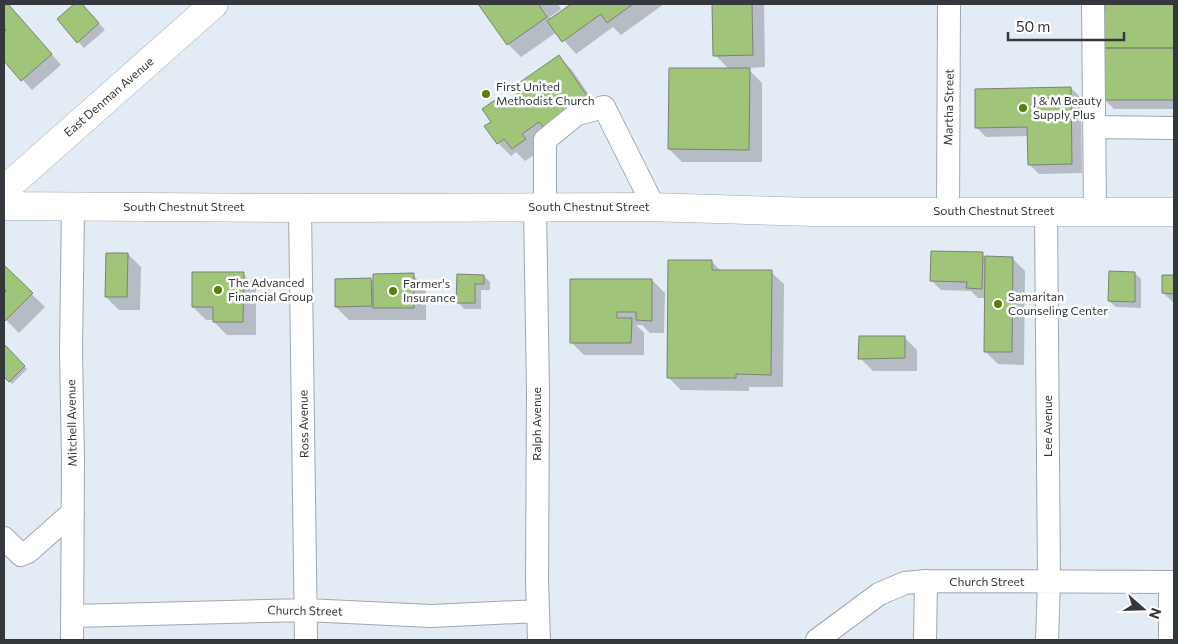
<svg xmlns="http://www.w3.org/2000/svg" width="1178" height="644" viewBox="0 0 1178 644" font-family="Commissioner,sans-serif">
<style>
.shadow{fill:#0003}
.building{fill:#a1c578;stroke:#7c8177}
.lines{fill:none;stroke-linecap:round;stroke-linejoin:round}
.minor-casing{stroke:#9fa8b1;stroke-width:24}
.major-casing{stroke:#9fa8b1;stroke-width:29}
.minor{stroke:#fff;stroke-width:22}
.major{stroke:#fff;stroke-width:28}
.poi-dot{fill:#578105;stroke:#fff;stroke-width:2}
.labels{text-anchor:middle;stroke-width:5;stroke-linejoin:round;paint-order:stroke}
.poi-label{font-size:12px;fill:#34373b;stroke:#fff;text-anchor:start}
.street-label{font-size:12px;fill:#34373b;stroke:#fff}
</style>
<rect width="100%" height="100%" fill="#e3ebf5"/>
<path class="shadow" d="M4 4H7L15 12 61 65 32 90 4 59V34L7 30 4 26Z
M76 4H81L105 30 84 48 58 20Z
M480 4H558L561 9 550 17 551 19 573 4H664L621 35 613 27 576 54 557 32 521 57 508 44Z
M713 4H764L765 67 747 68 762 83V162H682L669 149 729 69 715 55Z
M1106 4H1174V109H1114L1104 99Z
M559 57 572 70 600 111 525 161 516 152 511 156 498 143 492 122 501 107 522 92Z
M1071 88 1081 98 1082 173 1039 174 1029 164 1028 136 986 137 976 127Z
M128 254 141 267 140 310H119L106 297Z
M982 254 986 258H1012L1025 271 1024 365 998 364 985 351 986 298H978L971 291 941 290 931 280Z
M712 262 721 271 771 272 784 284 783 387H749V391L681 390 668 377Z
M4 267 45 307 19 333 4 318V295L8 291 4 287Z
M1135 273 1141 279V308L1116 307 1109 301Z
M243 274 256 287V335H227L214 322V320H206L193 307Z
M413 275 426 288V320H349L336 307 371 279 374 282Z
M458 275 484 276 490 282V290H481V309H464L458 302Z
M1163 276H1174V303L1163 293Z
M652 280 665 293 664 333H650L642 325H636L644 333V355H584L571 342Z
M904 337 917 350V371H873L860 358Z
M4 346 27 369 12 384 4 375Z"/>
<path class="building" d="M4 4H8L52 54 21 81 4 61V32L6 30 4 28Z
M74 4H82L99 23 77 43 57 19Z
M478 4H538L547 17 507 45Z
M571 4H633L607 23 601 14 562 42 547 21Z
M712 4H752L753 55 713 56Z
M1105 4H1174V48H1103Z
M1103 48H1174V100H1103Z
M559 55 588 97 544 128 539 122 522 134 526 139 512 149 504 139 497 144 484 126 491 122 482 109 495 100 500 106 520 92 516 85Z
M669 68H750L749 150 668 149Z
M1071 87 1072 164 1028 165 1027 127 975 128V89Z
M931 251 983 252 982 289 966 288 967 282 930 281Z
M106 253H128L127 297H105Z
M985 256 1013 257 1012 352H984Z
M668 260H712V270H772L771 375 736 374V378H667Z
M4 265 33 293 5 321 4 320V293L6 291 4 288Z
M1109 271 1135 272V302L1108 301Z
M192 272H244L243 322H213V307H192Z
M414 273V308H373V274Z
M457 274 484 275V284H475V303H456Z
M1162 275H1174V294L1162 293Z
M371 278 372 306 335 307V279Z
M570 279H652V321L636 320V312H617V318H632L631 343H570Z
M859 336H905V358L858 359Z
M4 344 25 366 9 382 4 377Z"/>
<g class="lines">
<g class="minor-casing">
<path id="minor" d="M1093 4 1095 212
M1094 127 1174 128
M535 207 538 392 537 581 539 640
M545 207V140L577 114 604 107 654 207
M300 208 306 640
M948 211 949 4
M1046 211 1049 582 1047 640
M4 538 21 555 28 552 73 512
M1170 582V640
M72 616 306 610 431 616 538 611
M72 640 73 460 71 352 73 207
M817 640 879 594 905 583 926 581 1174 582
M925 640 926 581"/>
</g>
<g class="major-casing">
<path id="major" d="M4 190 214 4
M4 206 300 208 649 207 813 212H1174"/>
</g>
<use href="#minor" class="minor"/>
<use href="#major" class="major"/>
</g>
<g class="poi-dot">
<circle cx="486" cy="94" r="5"/>
<circle cx="1023" cy="108" r="5"/>
<circle cx="218" cy="290" r="5"/>
<circle cx="393" cy="291" r="5"/>
<circle cx="998" cy="304" r="5"/>
</g>
<g class="labels">
<g class="poi-label">
<text x="496" y="91">First United<tspan x="496" dy="14">Methodist Church</tspan></text>
<text x="1033" y="105">J &amp; M Beauty<tspan x="1033" dy="14">Supply Plus</tspan></text>
<text x="228" y="287">The Advanced<tspan x="228" dy="14">Financial Group</tspan></text>
<text x="403" y="288">Farmer's<tspan x="403" dy="14">Insurance</tspan></text>
<text x="1008" y="301">Samaritan<tspan x="1008" dy="14">Counseling Center</tspan></text>
</g>
<g class="street-label">
<text transform="translate(109 97) rotate(-41)" y="4">East Denman Avenue</text>
<text transform="translate(949 107) rotate(-89)" y="4">Martha Street</text>
<text x="184" y="211">South Chestnut Street</text>
<text x="589" y="211">South Chestnut Street</text>
<text x="994" y="215">South Chestnut Street</text>
<text transform="translate(72 423) rotate(-91)" y="4">Mitchell Avenue</text>
<text transform="translate(304 424) rotate(-91)" y="4">Ross Avenue</text>
<text transform="translate(537 424) rotate(-90)" y="4">Ralph Avenue</text>
<text transform="translate(1048 426) rotate(-90)" y="4">Lee Avenue</text>
<text x="987" y="586">Church Street</text>
<text transform="translate(305 611) rotate(1)" y="4">Church Street</text>
</g>
</g>
<rect width="1178" height="644" fill="none" stroke="#34373b" stroke-width="10"/>
<g transform="translate(1143 609) rotate(110)" stroke="#ffffff" stroke-width="4" paint-order="stroke">
<path d="M0-4L9 19L0 12L-9 19Z" fill="#34373b"/>
<text y="-8" font-size="14" font-weight="bold" text-anchor="middle" fill="#34373b">N</text>
</g>
<path d="M1008 32v8h116v-8" fill="none" stroke="#34373b" stroke-width="2.5"/>
<text x="1016" y="32" font-size="15" fill="#34373b" stroke="#ffffff" stroke-width="4" paint-order="stroke">50 m</text>
</svg>
